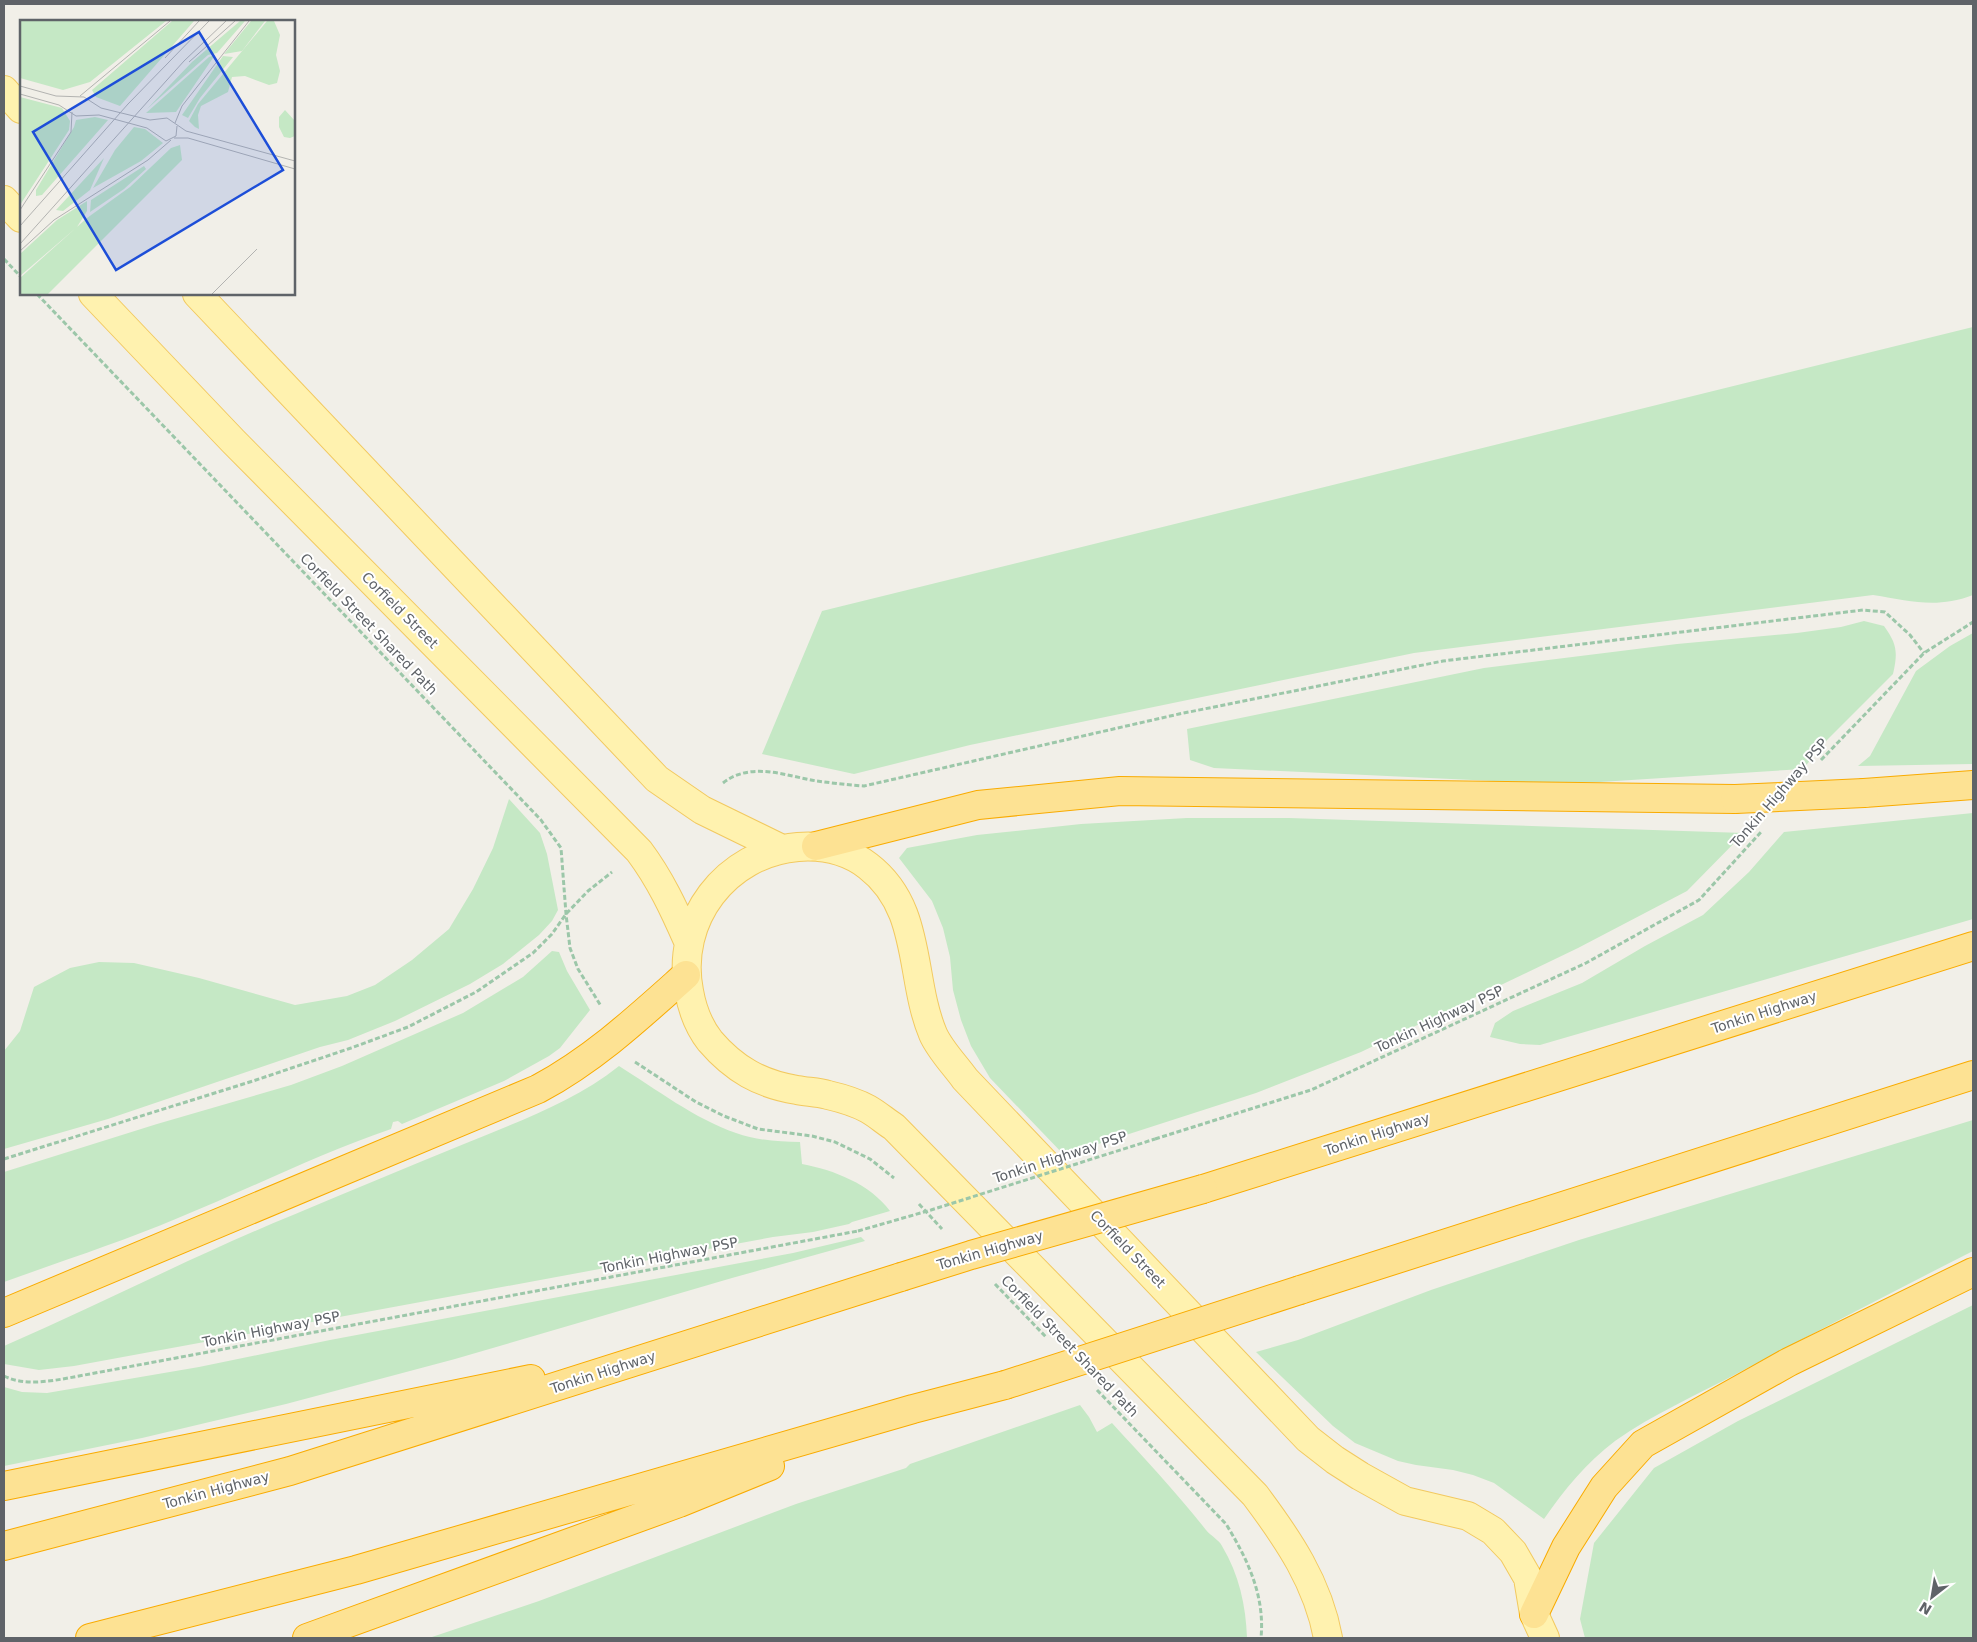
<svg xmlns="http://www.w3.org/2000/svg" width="1977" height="1642" viewBox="0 0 1977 1642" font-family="'DejaVu Sans',sans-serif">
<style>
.green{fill:#c5e8c5}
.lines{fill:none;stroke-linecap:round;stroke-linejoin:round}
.major-casing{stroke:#f2c960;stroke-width:30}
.highway-casing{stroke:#f9ab00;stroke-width:30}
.path{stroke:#9cc7a9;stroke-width:3;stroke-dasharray:5 2.5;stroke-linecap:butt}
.major{stroke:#fff2af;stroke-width:28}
.highway{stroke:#fde293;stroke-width:28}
.highway-bridge-casing{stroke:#f9ab00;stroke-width:30;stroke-linecap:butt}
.path-bridge{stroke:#9cc7a9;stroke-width:3;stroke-dasharray:5 2.5;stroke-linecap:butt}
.highway-bridge{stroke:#fde293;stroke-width:28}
.labels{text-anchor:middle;stroke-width:4;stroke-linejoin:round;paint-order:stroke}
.street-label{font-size:14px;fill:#5f6368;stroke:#fff}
.inset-road{fill:none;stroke:#b3b3b1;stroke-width:1}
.view{fill:#1d4ed8;fill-opacity:0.15;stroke:#1d4ed8;stroke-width:2.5}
.inset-edge{fill:none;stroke:#5f6368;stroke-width:2.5}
</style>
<rect width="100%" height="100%" fill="#f1efe8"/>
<path class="green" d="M1973 327V595C1936 609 1911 601 1873 595L1414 653 970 745 854 774 762 754 822 611Z
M1864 621 1884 626C1897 644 1898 652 1893 674L1827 740 1803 769 1600 782 1538 783 1214 768 1190 760 1187 729 1484 668 1677 644 1797 633 1841 627Z
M1973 633V764L1858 766 1870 756 1916 671 1950 646Z
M509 799 540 833 547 854 558 910 552 921 539 935 503 964 470 984 395 1021 348 1040 320 1047 108 1119 4 1149V1051L20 1031 34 987 70 968 99 962 134 963 199 978 295 1005 347 996 375 985 412 960 449 929 473 889 493 848Z
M1973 813V919L1540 1045 1520 1044 1490 1037 1495 1023 1513 1011 1582 983 1645 946 1703 915 1749 872 1784 832Z
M1187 818H1289L1744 833 1687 891 1578 948 1361 1052 1256 1093 1064 1155 990 1078 971 1046 961 1020 953 990 950 957 943 928 932 901 899 858 907 848 977 835 1081 824Z
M552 951 559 952 567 971 590 1010 560 1048 549 1056 504 1081 402 1124 398 1121 393 1122 391 1129C318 1154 249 1189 178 1218 121 1242 62 1261 4 1282V1172L157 1124 291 1085 342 1066 463 1013 523 977Z
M619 1066C656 1089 695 1119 736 1133 756 1140 779 1142 800 1142L802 1164C834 1170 870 1184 890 1211L852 1222 849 1224 813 1232 773 1237 74 1366 39 1370 4 1364V1346C101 1304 195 1255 293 1215 350 1191 407 1167 464 1144 517 1122 574 1102 619 1066Z
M1973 1120V1251C1894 1291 1816 1332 1738 1373 1697 1395 1653 1414 1615 1441 1587 1462 1564 1490 1544 1519L1494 1483 1473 1475 1453 1470 1416 1465 1398 1461 1355 1443 1333 1426 1256 1352 1298 1340 1431 1290 1579 1240Z
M861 1237 865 1241 732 1278 455 1359 286 1404 142 1438 4 1466V1387L22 1392 47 1393 199 1367 330 1340 793 1253Z
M1973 1305V1638H1585L1580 1619 1594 1543 1654 1468 1738 1421Z
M1080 1405 1089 1417 1097 1432 1112 1423C1144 1458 1177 1493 1206 1530 1211 1536 1219 1540 1222 1546 1239 1574 1246 1606 1247 1638H429L539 1601 796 1504 906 1468 910 1464Z"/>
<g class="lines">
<g class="major-casing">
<path id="major" d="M4 90 21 109
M4 200 21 218
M93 294 233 441 639 851C660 879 674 909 688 941
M197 294 657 779 702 810 782 849
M1328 1638C1318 1583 1288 1539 1255 1495L894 1127C886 1122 877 1114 868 1109 857 1103 841 1098 828 1095 818 1092 807 1092 797 1090 760 1084 734 1069 710 1041 699 1027 692 1008 689 991 675 920 726 853 798 847 824 845 847 850 868 866 923 908 909 977 933 1034 940 1050 955 1065 965 1079L1308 1439 1335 1460 1360 1476 1405 1501 1468 1516 1493 1531 1513 1552 1528 1578 1534 1614 1545 1638"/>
</g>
<g class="highway-casing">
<path id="highway" d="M1864 793 1973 785
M816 846 978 805 1120 791 1735 799
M1203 1189 1973 946
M1300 1290 1973 1075
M4 1313 538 1089C594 1059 639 1017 686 975
M4 1486 531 1379
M4 1546 290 1471 901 1277
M1534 1614 1566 1547 1604 1487 1643 1444 1789 1362 1973 1272
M90 1638 356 1570 913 1409 1005 1385
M307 1638 679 1503 770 1466"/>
</g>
<path class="path" d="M4 259 21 277
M37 294 541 820 561 848 566 914 570 948 578 969 601 1006
M1821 760 1924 653 1973 622
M723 783C751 761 786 776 817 781 832 783 848 785 864 786L1179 714 1443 661 1863 610 1885 612 1910 635 1924 653
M635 1062 696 1102 724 1116 758 1129 812 1136 835 1142 870 1159 894 1178
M1155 1139 1311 1090 1586 963 1699 900 1761 832
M4 1159 253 1081 351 1048 408 1027 476 992 533 953 552 934 566 914 588 891 612 872
M919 1204 942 1229
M995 1284 1046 1337
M4 1376C22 1385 44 1382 63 1379L858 1231
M1097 1390 1226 1524C1248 1560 1265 1596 1261 1638"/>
<use href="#major" class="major"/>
<use href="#highway" class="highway"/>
<g class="highway-bridge-casing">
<path id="highway-bridge" d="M1735 799 1864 793
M901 1277 971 1255 1203 1189
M1005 1385 1300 1290"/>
</g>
<path class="path-bridge" d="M858 1231 931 1210 1155 1139"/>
<use href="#highway-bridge" class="highway-bridge"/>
</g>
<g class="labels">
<g class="street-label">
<text transform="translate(400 610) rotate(45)" y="5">Corfield Street</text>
<text transform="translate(369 624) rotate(46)" y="5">Corfield Street Shared Path</text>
<text transform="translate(1779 793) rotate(-49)" y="5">Tonkin Highway PSP</text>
<text transform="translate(1764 1012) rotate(-18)" y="5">Tonkin Highway</text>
<text transform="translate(1439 1019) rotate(-25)" y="5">Tonkin Highway PSP</text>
<text transform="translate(1377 1134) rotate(-18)" y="5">Tonkin Highway</text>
<text transform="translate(1060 1157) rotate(-18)" y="5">Tonkin Highway PSP</text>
<text transform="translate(1128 1249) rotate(46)" y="5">Corfield Street</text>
<text transform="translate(990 1250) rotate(-16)" y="5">Tonkin Highway</text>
<text transform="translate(669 1255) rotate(-11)" y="5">Tonkin Highway PSP</text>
<text transform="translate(271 1329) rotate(-11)" y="5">Tonkin Highway PSP</text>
<text transform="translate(1070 1346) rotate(46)" y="5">Corfield Street Shared Path</text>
<text transform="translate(603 1372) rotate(-18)" y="5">Tonkin Highway</text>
<text transform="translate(216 1490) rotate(-15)" y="5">Tonkin Highway</text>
</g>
</g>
<g transform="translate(20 20)">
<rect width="275" height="275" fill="#f1efe8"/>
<path d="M0 1H146L70 62 43 70 0 58ZM152 1H174L100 86 76 77 72 70ZM220 1H225L197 33 188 35 127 89 172 42ZM231 1H245L222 31 204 34ZM247 1H254L260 15 256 35 260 51 257 63 249 65 225 56 212 57 208 72 181 86 178 95 179 109 175 107 169 101 178 84ZM195 35 156 92 126 93 189 37ZM203 36 213 37 180 78 168 98 162 95ZM0 77 42 88 50 101 49 110 0 185ZM265 90 275 101V116L270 118 264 117 259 107V97ZM75 97 88 100 22 175 16 176V170L54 107 56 100ZM114 107 125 109 143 123 121 141 73 168 95 130ZM160 125 162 140 28 274H0V258L67 198 110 167 151 128ZM84 138 70 170 43 191 36 190ZM124 146 126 149 104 169 70 192 71 180ZM67 181V191L57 207 0 256V234L37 200Z" fill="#c5e8c5"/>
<path class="inset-road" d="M145 38 179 1M169 42 215 1M0 66 36 76 64 77 81 88 130 100 147 98 166 111 275 141M0 74 39 85 56 96 79 95 127 108 146 121 156 116 157 106M60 76 150 1M155 103 162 86 229 1M154 118H168L275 149M0 190 51 112 52 92M0 206 108 84 189 1M0 224 164 41 206 1M0 231 34 200 128 140 151 120M192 274 237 229"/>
<path class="view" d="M179 12 263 150 96 250 13 112Z"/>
<rect width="275" height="275" class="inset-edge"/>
</g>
<rect width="1977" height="1642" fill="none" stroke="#5f6368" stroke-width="10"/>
<g transform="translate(1932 1597) rotate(211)" stroke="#ffffff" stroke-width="4" paint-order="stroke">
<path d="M0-4L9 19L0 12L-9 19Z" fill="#5f6368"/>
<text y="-8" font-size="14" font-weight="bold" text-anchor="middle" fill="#5f6368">N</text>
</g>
</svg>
